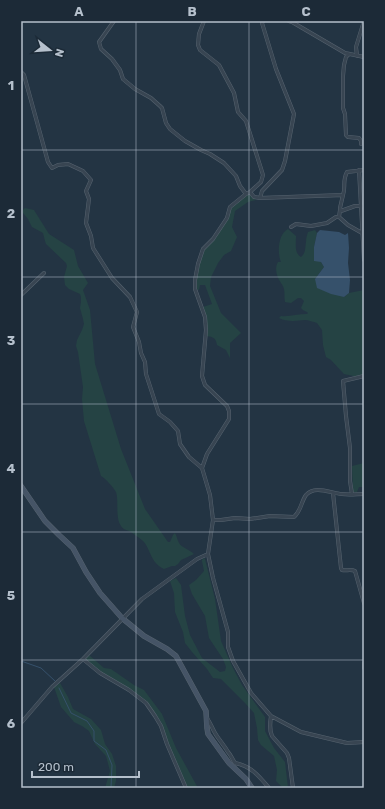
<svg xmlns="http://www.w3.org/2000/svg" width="385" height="809" viewBox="0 0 385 809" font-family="Rubik,sans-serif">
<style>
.green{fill:#254344}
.water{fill:#36516b}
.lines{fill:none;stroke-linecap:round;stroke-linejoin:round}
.stream{stroke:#36516b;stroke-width:1}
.street-casing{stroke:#56636f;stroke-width:4}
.secondary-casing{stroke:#56636f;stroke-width:5.5}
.street{stroke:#384552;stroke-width:3}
.secondary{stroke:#455466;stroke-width:4.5}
.grid{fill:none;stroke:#b5c0cc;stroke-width:1;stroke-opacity:0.55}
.neatline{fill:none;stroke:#b5c0cc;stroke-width:1.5}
.grid-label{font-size:13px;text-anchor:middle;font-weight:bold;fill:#b5c0cc}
</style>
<rect width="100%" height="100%" fill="#233443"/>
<path class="green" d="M249 194 256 200 248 202 235 211 232 227 237 237 231 251 224 255 218 263 211 277 210 286 221 313 241 333 230 343V358L226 350 217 345C216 338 213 337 207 336L203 307 212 304 205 285H200L199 290 196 289V280L198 266 203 253 206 247 216 238 231 208 245 196Z
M25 208 34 210 49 234 74 250 78 266 88 283 83 290 90 310 95 364 121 449 145 509 168 542H170L173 535 175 533C177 536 177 540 179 543 182 548 189 549 194 554L181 560 178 564 175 566H172L164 569C151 563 151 551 144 542 141 539 135 535 131 532 128 530 123 530 121 526 115 518 119 500 116 492 113 487 106 479 101 476L84 421 82 399 83 387 78 352 76 346 77 340 82 330 84 324 83 319 80 308 81 302V297L80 294 69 289 65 285 64 277 67 266 66 263 46 244 45 241 43 233 32 227 28 219 23 213V210Z
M288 229 296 236C296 244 294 253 301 257 306 253 305 248 306 242 306 238 307 235 308 232L315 230 317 233 314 247 321 262 324 267 315 279 344 297 349 293 364 290V373L358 377 344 374 331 360 326 357 323 345 322 330 317 323C313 322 309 320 305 320 296 321 287 322 279 318L281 316C289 317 298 314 307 314L308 313 307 312 303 310 301 308 304 301 301 298H298L291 303 285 302C284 298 285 293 284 289 283 286 283 286 281 283 277 277 274 269 278 262H281C277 253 278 234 288 229Z
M364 463V487H359L357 492H353L352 466Z
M204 558 205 559 215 599 221 641 233 668 242 685 265 717V731L274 748 285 762 288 788H283L276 781 277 770 274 756 261 745 258 740 257 728 254 713 244 702 221 679 213 678 207 669 192 652 185 643 183 632 175 612 174 593 170 581 176 578 181 585 185 616 190 635 202 658 220 672 225 671 226 667 223 659 209 638 205 616 192 594 189 585 196 580 204 571 202 561V560Z
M89 655 104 668 111 669 134 685 144 690 162 714 176 748 198 788H188L187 786 172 757 167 743 161 722 151 708 145 701 102 673 84 659Z
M60 683 68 697 73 709 91 719 101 730 105 744 112 754 116 766V781L114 788H105L110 771 106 756 95 744 89 731 82 726 74 722 61 707 54 687Z"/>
<path class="water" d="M320 230 339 232 345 235 348 233 349 248 348 263 350 280 349 293 344 297 331 294 317 288 315 279 324 267 321 262 314 261V247L317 233Z"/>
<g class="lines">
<path class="stream" d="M21 661 41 668 55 681
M59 688 71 713 87 721 94 731V741L106 750 112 765 111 788"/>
<g class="street-casing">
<path id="street" d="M114 21 99 42 101 49 112 59 120 70 123 79 135 89 151 98 160 106 162 108 166 123 170 129 185 141 201 150 210 154 224 163 236 176 240 186 246 194
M289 21 292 22 345 53 364 57
M349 54 346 57 344 65 343 76V108L345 114 346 135 348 137 359 138 361 141V144
M357 56 356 47 364 21
M21 72 24 75 48 162 52 168 58 165 68 164 83 171 91 180 86 191 89 199 86 223 91 236 93 248 112 278 130 297 137 312 133 327 139 342 141 353 145 362 146 374 159 414 170 422 178 431 180 444 189 457 202 468 210 495 213 520 208 554 213 578 228 632V647L233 661 251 693 271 716 301 732 347 743 364 742
M359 170 364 260
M250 192 254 197 260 198 343 195 340 208 341 211 355 206H364
M343 195C346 187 342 181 347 172L364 170
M260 198 262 191 282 170 285 161 294 114 276 69 262 23 263 21
M340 210 339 217 348 225 362 233
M291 227 296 224 311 226 327 223 336 217H339
M21 295 44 273
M202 468 207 454 229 419V411L227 406 205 385 202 376 206 330 205 317 195 289V280L198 264 203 249 213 239 227 218 230 207 246 194 250 192 261 182 263 175 246 121 238 112 234 93 219 65 200 50 198 45 199 34 204 21
M333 493 341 568 342 570C346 571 351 569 355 571L364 603
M352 494 350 481V448L346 416 343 381 364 376
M213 520H221L235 518 250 519 270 516 294 517C301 511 301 502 306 495 315 485 330 493 342 494 349 495 357 494 364 494
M83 659 100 673 129 690 146 703 155 716 161 726 167 744 186 788
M364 663V668
M271 716C270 723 269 729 272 736L287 753 289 758 293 788
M207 718C211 724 212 728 215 733 219 740 224 745 228 752 231 755 232 759 235 763 251 766 259 776 269 788
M21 723 52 687 83 659 142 599 197 559 208 554"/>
</g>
<g class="secondary-casing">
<path id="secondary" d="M21 486 45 521 59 535 73 548 86 572 100 593 122 618 144 636 167 649 176 656 206 711 207 728 208 734 229 763 246 779 252 788"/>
</g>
<use href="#street" class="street"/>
<use href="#secondary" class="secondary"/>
</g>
<path class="grid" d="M136 21V788M249 21V788M21 150H364M21 277H364M21 404H364M21 532H364M21 660H364"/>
<rect width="385" height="809" fill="none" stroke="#1c2a37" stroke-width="44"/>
<g transform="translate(50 50) rotate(107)" stroke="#1c2a37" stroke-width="3" paint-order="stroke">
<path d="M0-3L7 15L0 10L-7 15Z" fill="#b5c0cc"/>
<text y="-6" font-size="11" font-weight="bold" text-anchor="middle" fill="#b5c0cc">N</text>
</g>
<path d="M32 771v6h107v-6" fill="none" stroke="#b5c0cc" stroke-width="2"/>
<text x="38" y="771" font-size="12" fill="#b5c0cc" stroke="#1c2a37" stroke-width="3" paint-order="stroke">200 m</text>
<rect x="22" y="22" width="341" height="765" class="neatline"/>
<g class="grid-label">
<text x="79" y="16">A</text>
<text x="192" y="16">B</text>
<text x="306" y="16">C</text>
<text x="11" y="90">1</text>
<text x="11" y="218">2</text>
<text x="11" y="345">3</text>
<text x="11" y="473">4</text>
<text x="11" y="600">5</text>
<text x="11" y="728">6</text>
</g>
</svg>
